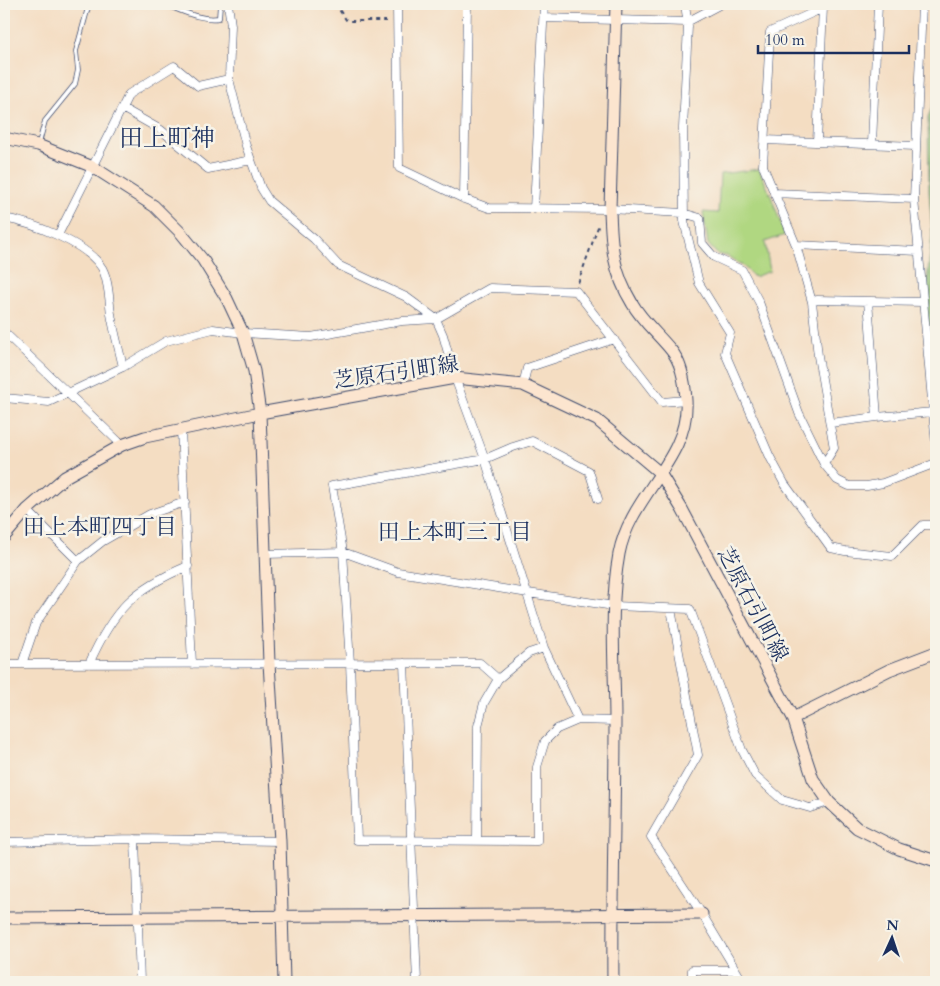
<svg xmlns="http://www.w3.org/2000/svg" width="940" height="986" viewBox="0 0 940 986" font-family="Cardo,'Noto Serif JP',serif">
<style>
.green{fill:#b0d781;stroke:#668370}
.forest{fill:#8cb86f;stroke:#547466}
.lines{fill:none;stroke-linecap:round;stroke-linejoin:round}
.lane-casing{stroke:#3c496d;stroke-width:5.5}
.street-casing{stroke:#3c496d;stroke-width:9}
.secondary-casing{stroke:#3c496d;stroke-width:13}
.path{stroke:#3c496d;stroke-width:2;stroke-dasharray:4 4;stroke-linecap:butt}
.lane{stroke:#fff;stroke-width:4}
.street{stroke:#fff;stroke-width:8}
.secondary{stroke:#fce5cf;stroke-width:11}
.labels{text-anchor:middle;stroke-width:5;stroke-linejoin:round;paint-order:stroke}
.street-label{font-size:21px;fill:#1b2f5e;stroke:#f7f3e8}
.neighbourhood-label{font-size:22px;fill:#1b2f5e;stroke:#f7f3e8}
.quarter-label{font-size:24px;fill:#1b2f5e;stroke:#f7f3e8}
</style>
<rect width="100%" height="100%" fill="#f7f3e8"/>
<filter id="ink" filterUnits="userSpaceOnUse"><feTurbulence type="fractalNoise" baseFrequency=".02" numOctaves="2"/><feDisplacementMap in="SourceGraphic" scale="10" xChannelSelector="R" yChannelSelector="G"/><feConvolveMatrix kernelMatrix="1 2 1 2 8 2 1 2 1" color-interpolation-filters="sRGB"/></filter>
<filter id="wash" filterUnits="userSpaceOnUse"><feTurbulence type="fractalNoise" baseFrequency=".0096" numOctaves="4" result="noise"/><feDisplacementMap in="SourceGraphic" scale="20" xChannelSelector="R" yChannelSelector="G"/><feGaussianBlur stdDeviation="1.12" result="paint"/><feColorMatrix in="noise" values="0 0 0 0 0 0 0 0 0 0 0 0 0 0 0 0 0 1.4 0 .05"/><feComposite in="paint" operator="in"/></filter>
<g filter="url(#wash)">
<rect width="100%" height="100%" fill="#f4ddc2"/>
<path class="green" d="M759 169 771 196 785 235 765 242 770 271 754 277 742 265 727 256 717 254 708 244 703 212 718 213 720 174Z"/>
<path class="forest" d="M933 4H936V342L924 309 932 234 929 191 928 118 936 94Z"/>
</g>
<g filter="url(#ink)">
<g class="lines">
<g class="lane-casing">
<path id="lane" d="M163 4C181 10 200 21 219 18L220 4
M39 143 45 121 75 84 78 70 76 51 89 4"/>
</g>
<g class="street-casing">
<path id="street" d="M228 4 231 25 229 79 246 146 261 188 269 201 314 239 338 265 406 297 436 319 443 335 455 378 485 459 544 648 578 720
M397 4 399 168 464 199 489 208 610 209 683 213 700 218 702 243 714 257 742 270 759 302 799 413 824 464 837 480 849 486H867L883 483 936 463
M685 4 688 26 683 128 684 221 699 283 730 333 725 353 770 457 784 483 831 548 845 551 892 556 923 525H936
M922 4 914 199 936 445
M544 18 687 22 721 4
M122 108 161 130 208 169 251 160
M765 140 915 146
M817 142 823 7
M872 144 878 4
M774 193 914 199
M464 199 467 4
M534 209 544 4
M4 218C32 223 87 243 102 268 109 281 109 299 111 314 114 332 119 349 123 367
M58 235 129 94 174 66 198 86 229 79
M796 245 918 251
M812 302 817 300 923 302
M4 332 122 445
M523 385 527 368 614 339
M4 398 49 402 123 367 166 341 213 329 243 333 311 337 402 321 436 319 490 288 576 291 662 402 686 400
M877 417 933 412
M830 423 877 417 868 301
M181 429 192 664
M824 464 834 448 818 356 812 302 796 245 763 166 770 32 832 4
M598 499 589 471 532 441 513 447 485 459 332 486 343 552 350 663 357 840 537 841V767L545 741 557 729 578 720 615 721
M27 510 78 561
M265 554 343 552 398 572 528 593 614 606 690 609 742 750 755 775 782 800 810 808 829 802
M671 609 698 755 651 837 702 914 743 982
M404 663 417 982
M4 664 480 663 498 679
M22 664 36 623 78 561 103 541 150 514 185 502
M89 664C113 610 133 589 188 566
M135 839 140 982
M477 840 478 726 484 703 498 679 529 653 544 648
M4 842 135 839 280 841
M692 982V970H735"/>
</g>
<g class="secondary-casing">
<path id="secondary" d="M4 138 38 145 93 167 154 206 181 233 203 260 227 299 243 333 254 371 260 413 269 663 280 841 284 982
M4 537 27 510 65 477 122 445 145 437 260 413 455 378 523 385 597 420 660 473 682 509 793 718 813 779 829 802 857 828 899 849 936 861
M793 718 889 670 936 652
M4 918 702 914
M613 982C612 895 615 808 615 721 615 666 609 609 619 554 630 495 690 459 686 400 685 383 682 363 671 350 658 334 642 321 632 303 613 272 611 245 610 209L616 4"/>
</g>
<path class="path" d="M335 4 347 21H389
M578 283 599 224"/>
<use href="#lane" class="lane"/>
<use href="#street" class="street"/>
<use href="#secondary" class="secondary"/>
</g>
</g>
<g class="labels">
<g class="street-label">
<text transform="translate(396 372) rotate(-8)" y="7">芝原石引町線</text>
<text transform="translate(753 604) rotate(62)" y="7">芝原石引町線</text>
</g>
<g class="neighbourhood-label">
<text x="100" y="534">田上本町四丁目</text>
<text x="455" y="539">田上本町三丁目</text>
</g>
<g class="quarter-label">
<text x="167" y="146">田上町神</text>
</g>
</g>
<rect width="940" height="986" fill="none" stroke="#f7f3e8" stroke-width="20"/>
<g transform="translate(892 938) rotate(3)" stroke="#f7f3e8" stroke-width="4" paint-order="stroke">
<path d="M0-4L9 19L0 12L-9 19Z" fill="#1b2f5e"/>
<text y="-8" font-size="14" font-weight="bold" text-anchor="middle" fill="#1b2f5e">N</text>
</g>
<path d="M758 45v8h151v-8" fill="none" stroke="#1b2f5e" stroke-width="2.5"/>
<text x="765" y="45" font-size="15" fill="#1b2f5e" stroke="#f7f3e8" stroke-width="4" paint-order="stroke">100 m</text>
</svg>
